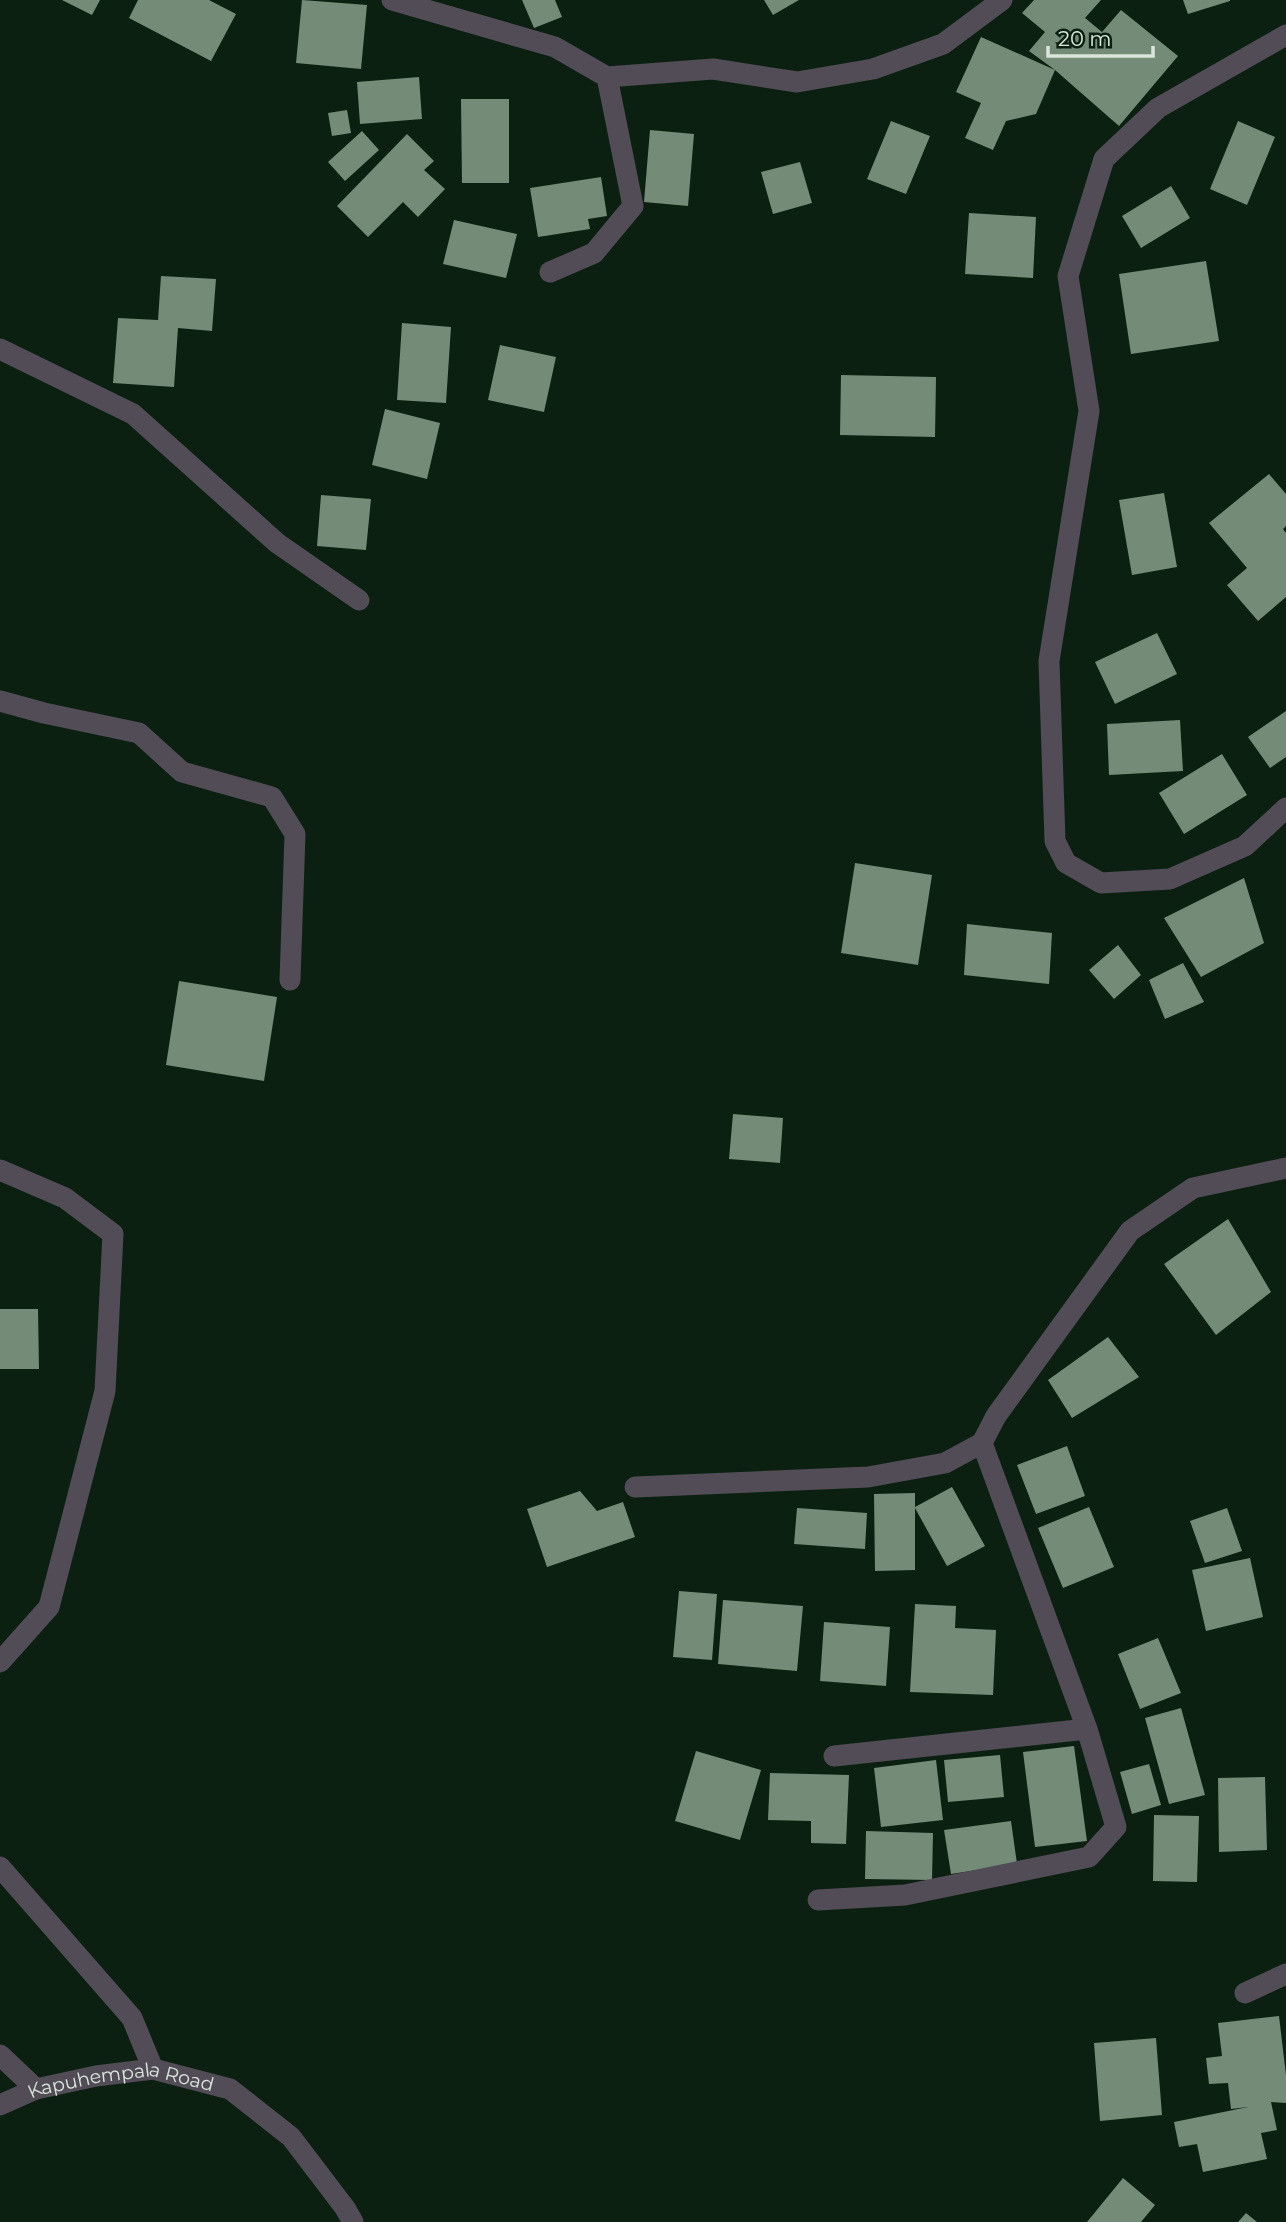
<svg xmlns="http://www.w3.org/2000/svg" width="1286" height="2222" viewBox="0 0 1286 2222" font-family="Montserrat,sans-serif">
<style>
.building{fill:#748b78}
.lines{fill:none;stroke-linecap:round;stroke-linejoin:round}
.minor{stroke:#514c56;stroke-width:21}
.tertiary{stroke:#514c56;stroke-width:21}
.labels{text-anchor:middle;stroke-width:7;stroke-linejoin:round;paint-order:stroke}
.street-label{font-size:19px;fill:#dae6dc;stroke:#0c2011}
</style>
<rect width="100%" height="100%" fill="#0c2011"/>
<path class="building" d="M62 0H100L92 15Z
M138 0H209L236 14 211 61 129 18Z
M302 0 367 5 361 69 296 63Z
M522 0H555L562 17 534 28Z
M764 0H799L773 15Z
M1034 0H1101L1085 18 1102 32 1121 10 1178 56 1119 126 1055 70 1036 114 1006 121 993 150 965 138 981 103 956 92 981 37 1055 70 1029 51 1045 32 1022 13Z
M1183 0H1230V1L1188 14Z
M419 77 422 119 360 124 357 82Z
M461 99H509V183H462Z
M347 110 351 133 332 136 328 113Z
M891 121 930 136 906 194 867 179Z
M1238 121 1275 137 1247 205 1210 189Z
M650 130 694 134 688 206 644 202Z
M362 131 379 150 345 181 328 162Z
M407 134 434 161 424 170 445 189 418 217 403 202 368 237 337 206Z
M800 162 812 203 773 214 761 172Z
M601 177 607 216 588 219 590 229 538 237 530 188Z
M1171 186 1190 218 1141 248 1122 216Z
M969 213 1036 217 1033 278 965 274Z
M454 220 517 234 506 278 443 264Z
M1206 261 1219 341 1131 354 1119 274Z
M161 276 216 279 212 331 178 328 174 387 113 383 118 318 158 320Z
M402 323 451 327 446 403 397 400Z
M500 345 556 357 544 412 488 400Z
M841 375 936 377 935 437 840 435Z
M385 409 440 423 427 479 372 465Z
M1269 474 1286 494V526L1283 529 1286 533V597L1258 621 1227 585 1247 568 1209 523Z
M1164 493 1177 567 1132 575 1119 500Z
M321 495 371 499 366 550 317 546Z
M1157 633 1177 674 1115 704 1095 662Z
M1286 711V757L1270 768 1248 737Z
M1180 720 1183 771 1109 775 1107 724Z
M1222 754 1247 795 1184 834 1159 793Z
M855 863 932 875 918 965 841 953Z
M1244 878 1264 943 1201 977 1164 918Z
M967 924 1052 933 1049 984 964 975Z
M1118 945 1141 975 1114 999 1089 970Z
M1183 963 1204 1002 1165 1019 1149 980Z
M179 981 277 997 264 1081 166 1065Z
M733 1114 783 1118 780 1163 729 1159Z
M1228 1219 1271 1292 1216 1335 1164 1264Z
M0 1309H38L39 1369H0Z
M1108 1337 1139 1377 1072 1418 1048 1380Z
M1067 1446 1085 1496 1036 1514 1017 1465Z
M952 1487 985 1546 947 1566 915 1508V1570L875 1571 874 1494 915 1493V1507Z
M580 1491 597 1511 623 1502 635 1537 547 1567 527 1509Z
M1089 1507 1114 1567 1063 1588 1038 1528Z
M797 1508 867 1513 865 1549 794 1544Z
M1227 1508 1242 1551 1205 1563 1190 1521Z
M1250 1558 1263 1617 1206 1631 1192 1570Z
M679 1591 717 1594 712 1660 673 1657Z
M723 1600 803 1606 797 1671 718 1664Z
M915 1604 956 1606 955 1628 996 1630 993 1695 910 1692Z
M824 1622 890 1627 886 1686 820 1681Z
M1158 1638 1181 1693 1140 1709 1118 1654Z
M1181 1708 1205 1795 1169 1804 1145 1718Z
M1074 1746 1087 1841 1035 1847 1023 1752Z
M696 1751 761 1770 740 1840 675 1821Z
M1000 1755 1004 1797 948 1802 944 1760Z
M936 1760 943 1820 881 1827 874 1768Z
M1149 1764 1161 1805 1132 1814 1120 1772Z
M770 1773 849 1775 846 1844 811 1843V1821L768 1820Z
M1265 1777 1267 1850 1219 1852 1218 1778Z
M1154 1815 1199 1816 1197 1882 1153 1881Z
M1011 1821 1017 1864 951 1874 944 1830Z
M866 1831 933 1833 932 1880 865 1879Z
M1279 2016 1286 2075V2103L1271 2102 1277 2130 1261 2133 1267 2159 1203 2172 1197 2144 1179 2147 1174 2122 1248 2107 1231 2109 1228 2083 1209 2084 1206 2058 1222 2056 1218 2023Z
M1156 2038 1162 2115 1100 2121 1094 2043Z
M1123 2178 1155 2205 1141 2222H1087Z
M1246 2213 1257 2222H1238Z"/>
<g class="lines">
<path class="minor" d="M392 0 555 47 607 77 713 69 797 82 873 69 943 44 1002 0
M1286 35 1158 108 1104 159 1068 276 1089 411 1049 661 1055 841 1066 863 1101 883 1170 879 1245 846 1286 808
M550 272 594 253 633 206 607 77
M0 349 133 414 277 543 359 600
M0 701 44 713 139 733 182 772 272 797 295 834 290 980
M0 1170 65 1198 113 1234 105 1391 49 1607 0 1662
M635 1487 868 1477 945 1463 982 1443 996 1416 1130 1231 1193 1188 1286 1168
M834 1756 1087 1729
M0 1867 132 2018 153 2069
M818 1900 905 1895 1089 1857 1116 1827 1087 1729 982 1443
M1245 1993 1286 1974
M0 2055 36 2089"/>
<path class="tertiary" id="s1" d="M0 2105 36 2089 96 2076 153 2069 230 2089 291 2137 345 2208 353 2222"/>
</g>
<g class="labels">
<g class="street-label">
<text dy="7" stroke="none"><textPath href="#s1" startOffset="126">Kapuhempala Road</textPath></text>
</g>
</g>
<path d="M1048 46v10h105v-10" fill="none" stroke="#dae6dc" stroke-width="3.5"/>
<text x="1058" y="46" font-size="21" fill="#dae6dc" stroke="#0c2011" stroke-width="5" paint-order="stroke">20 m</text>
</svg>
